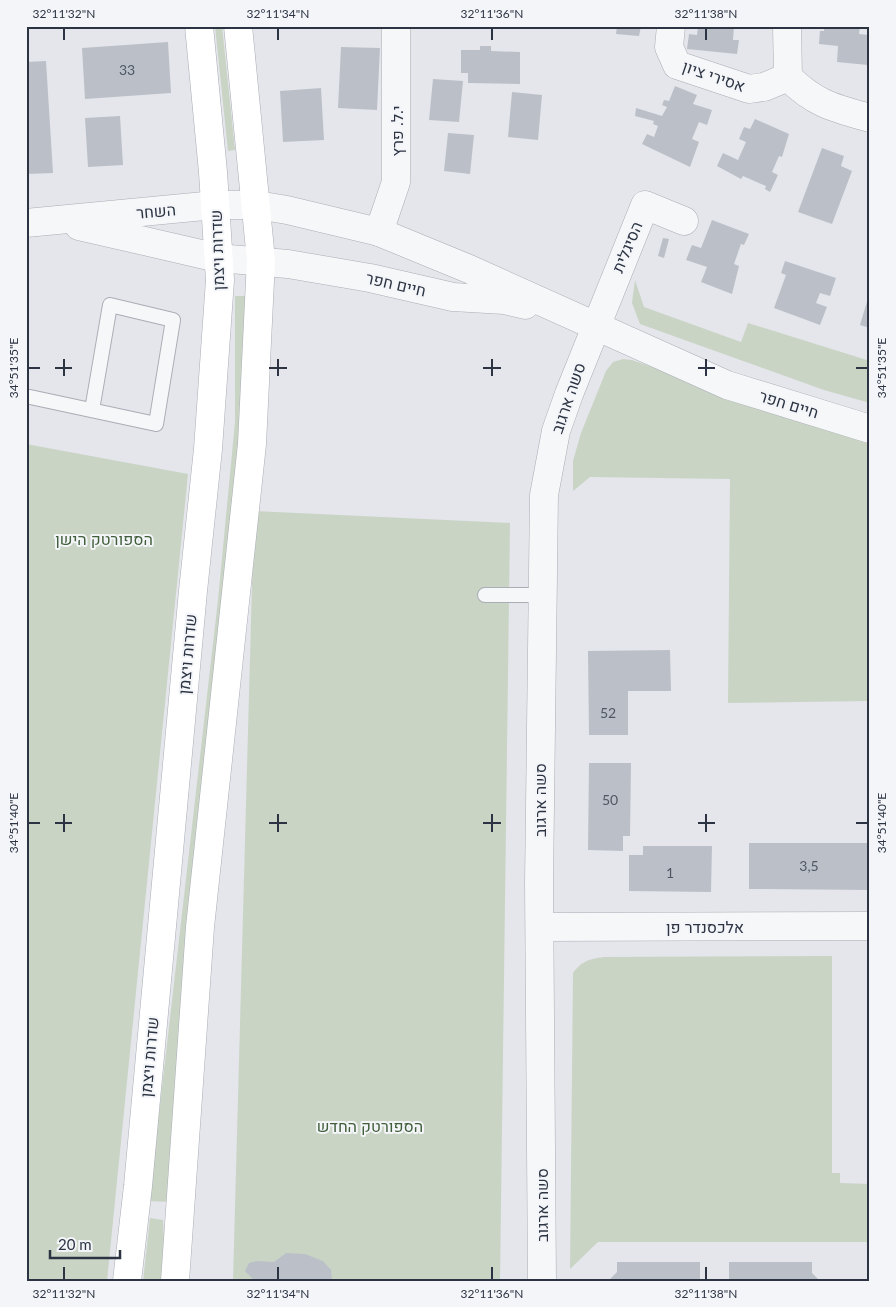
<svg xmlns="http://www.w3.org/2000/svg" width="896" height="1307" viewBox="0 0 896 1307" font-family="Lato,Heebo,sans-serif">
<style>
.green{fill:#c9d4c5}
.building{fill:#bbc0c8}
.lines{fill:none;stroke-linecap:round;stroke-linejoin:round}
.service-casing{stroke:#a9adb5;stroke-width:16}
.minor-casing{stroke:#a9adb5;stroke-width:29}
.tertiary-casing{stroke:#a9adb5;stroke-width:29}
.secondary-casing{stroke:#a9adb5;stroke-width:29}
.service{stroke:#f6f7f9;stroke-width:14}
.minor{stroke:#f6f7f9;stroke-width:28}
.tertiary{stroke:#f6f7f9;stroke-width:28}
.secondary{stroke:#fff;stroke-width:28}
.ticks{fill:none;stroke:#2c3443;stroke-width:2}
.labels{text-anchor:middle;stroke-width:4;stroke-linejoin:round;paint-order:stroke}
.number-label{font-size:14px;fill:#505764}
.street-label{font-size:16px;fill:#2c3443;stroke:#f3f5f8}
.park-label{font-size:16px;fill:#405e3a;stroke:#f3f5f8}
.neatline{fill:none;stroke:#2c3443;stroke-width:2}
.ticks-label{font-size:12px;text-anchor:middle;fill:#2c3443}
</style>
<rect width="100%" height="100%" fill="#e4e6eb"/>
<path class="green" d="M215 26H222L235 150 228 151Z
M635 280 644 307 741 342 748 323 870 361V403L824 390 640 324 632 303Z
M235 296H245V412L170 1202 149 1201 218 600 235 422Z
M623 359 632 360 848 436 870 441V701L728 703 730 479 590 477 573 491V461L581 433 606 371 613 362Z
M26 444 188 474 107 1281H26Z
M254 511 510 523 500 1281H233Z
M832 956V1173H840V1183L870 1184V1242H598L570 1269 573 973C582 961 589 959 604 957Z
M150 1218 163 1220 166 1281H143Z"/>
<path class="building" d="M617 26H641L639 36 616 34Z
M698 26H734L733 40H739L737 54 687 49 689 34 697 35Z
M824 26H860L859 34 870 35 868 65 837 62 838 46 819 44 820 31H824Z
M168 42 171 93 85 99 82 48Z
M480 46H491V51L520 52V84L468 83V73H461V50H480Z
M341 47 380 48 377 110 338 108Z
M46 61 53 173 26 174V62Z
M433 79 463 81 459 122 429 120Z
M675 86 697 95 693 104 712 110 707 125 699 122 692 139 699 142 690 167 642 144 647 134 654 137 658 126 653 124 654 121 635 116 636 108 662 116 667 107 662 105 664 100 669 101Z
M321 88 324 140 283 142 280 91Z
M512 92 542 95 538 140 508 137Z
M120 116 123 165 88 167 85 118Z
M755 119 789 134 782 157 779 156 772 172 778 175 770 192 765 189 766 186 743 176 741 179 717 166 723 153 738 160 746 142 739 139 744 127 750 129Z
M448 133 474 135 470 174 444 171Z
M822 148 844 156 841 166 852 171 832 224 798 212Z
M712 220 749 234 744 245 741 244 734 264 739 266 732 294 701 282 707 267 686 260 692 245 701 248Z
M663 238 669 239 664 258 658 256Z
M785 261 836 278 830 296 820 293 816 303 827 307 820 325 774 308 786 275 781 273Z
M869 295H870V328L860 325Z
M670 650 671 691H628V735H589L588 651Z
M589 763H631L630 836H623V851L588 850Z
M749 843H870V890L749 889Z
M643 846H712L711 892 629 891V855H643Z
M867 1125H870V1171H867Z
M286 1253 305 1254 323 1261 331 1270 332 1281H255L245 1271 249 1263 257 1261 274 1262Z
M617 1262H700V1281H608L617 1272Z
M729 1262H812V1273L820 1281H729Z"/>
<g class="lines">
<g class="service-casing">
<path id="service" d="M26 397H30C72 406 114 415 156 424L173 320 110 305 92 410
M485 595H541"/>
</g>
<g class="minor-casing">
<path id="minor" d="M671 26 669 47 677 65 749 89 764 87 788 77
M787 26 788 77C815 104 834 108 870 118
M379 232 396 182V26
M540 927 870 926
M542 1281 539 884 544 495 556 431 569 394 645 205 684 221"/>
</g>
<g class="tertiary-casing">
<path id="tertiary" d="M26 223 215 205H257L287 210 379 232 469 269 727 385 870 429
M79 226 218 258 288 264 370 278 453 297 504 300 525 305"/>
</g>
<g class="secondary-casing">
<path id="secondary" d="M127 1281 138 1186 193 591 208 449 220 280 213 172 199 26
M175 1281 200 927 252 444 261 260 238 26"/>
</g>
<use href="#service" class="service"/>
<use href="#minor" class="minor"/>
<use href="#tertiary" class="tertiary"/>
<use href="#secondary" class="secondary"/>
</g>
<path class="ticks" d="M64 28V40M278 28V40M492 28V40M706 28V40M64 359V376M278 359V376M492 359V376M706 359V376M28 368H40M55 368H72M269 368H287M483 368H501M698 368H715M856 368H868M64 814V832M278 814V832M492 814V832M706 814V832M28 823H40M55 823H72M269 823H287M483 823H501M698 823H715M856 823H868M64 1267V1280M278 1267V1280M492 1267V1280M706 1267V1280"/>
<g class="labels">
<g class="number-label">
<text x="127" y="75">33</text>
<text x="608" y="718">52</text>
<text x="610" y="805">50</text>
<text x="809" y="871">3,5</text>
<text x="670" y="878">1</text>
</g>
<g class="street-label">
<text transform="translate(714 76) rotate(19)" y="6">אסירי ציון</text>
<text transform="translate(397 131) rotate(-90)" y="6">י.ל. פרץ</text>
<text transform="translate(156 211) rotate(-5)" y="6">השחר</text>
<text transform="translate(627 247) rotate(-67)" y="6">הסיגלית</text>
<text transform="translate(217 250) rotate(-92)" y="6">שדרות ויצמן</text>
<text transform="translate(396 284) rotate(13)" y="6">חיים חפר</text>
<text transform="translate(568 398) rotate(-71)" y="6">סשה ארגוב</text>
<text transform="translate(789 404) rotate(17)" y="6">חיים חפר</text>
<text transform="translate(187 654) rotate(-85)" y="6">שדרות ויצמן</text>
<text transform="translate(540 800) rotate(-90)" y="6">סשה ארגוב</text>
<text x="705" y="933">אלכסנדר פן</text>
<text transform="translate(149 1057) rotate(-85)" y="6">שדרות ויצמן</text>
<text transform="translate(542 1205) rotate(-90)" y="6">סשה ארגוב</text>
</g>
<g class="park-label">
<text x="104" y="545">הספורטק הישן</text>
<text x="370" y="1132">הספורטק החדש</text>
</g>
</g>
<rect width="896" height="1307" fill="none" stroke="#f3f5f8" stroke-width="55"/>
<path d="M50 1250v8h70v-8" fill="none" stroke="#2c3443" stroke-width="2.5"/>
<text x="58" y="1250" font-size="15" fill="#2c3443" stroke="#f3f5f8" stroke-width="4" paint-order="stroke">20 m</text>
<rect x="28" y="28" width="840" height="1252" class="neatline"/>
<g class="ticks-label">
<text x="64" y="18">32°11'32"N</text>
<text x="278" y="18">32°11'34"N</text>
<text x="492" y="18">32°11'36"N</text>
<text x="706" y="18">32°11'38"N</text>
<text transform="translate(14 368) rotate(-90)" y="4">34°51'35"E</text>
<text transform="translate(882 368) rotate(-90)" y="4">34°51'35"E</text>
<text transform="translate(14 823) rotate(-90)" y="4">34°51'40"E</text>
<text transform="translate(882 823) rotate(-90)" y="4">34°51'40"E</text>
<text x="64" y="1298">32°11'32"N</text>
<text x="278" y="1298">32°11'34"N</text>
<text x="492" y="1298">32°11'36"N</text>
<text x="706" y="1298">32°11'38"N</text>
</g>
</svg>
